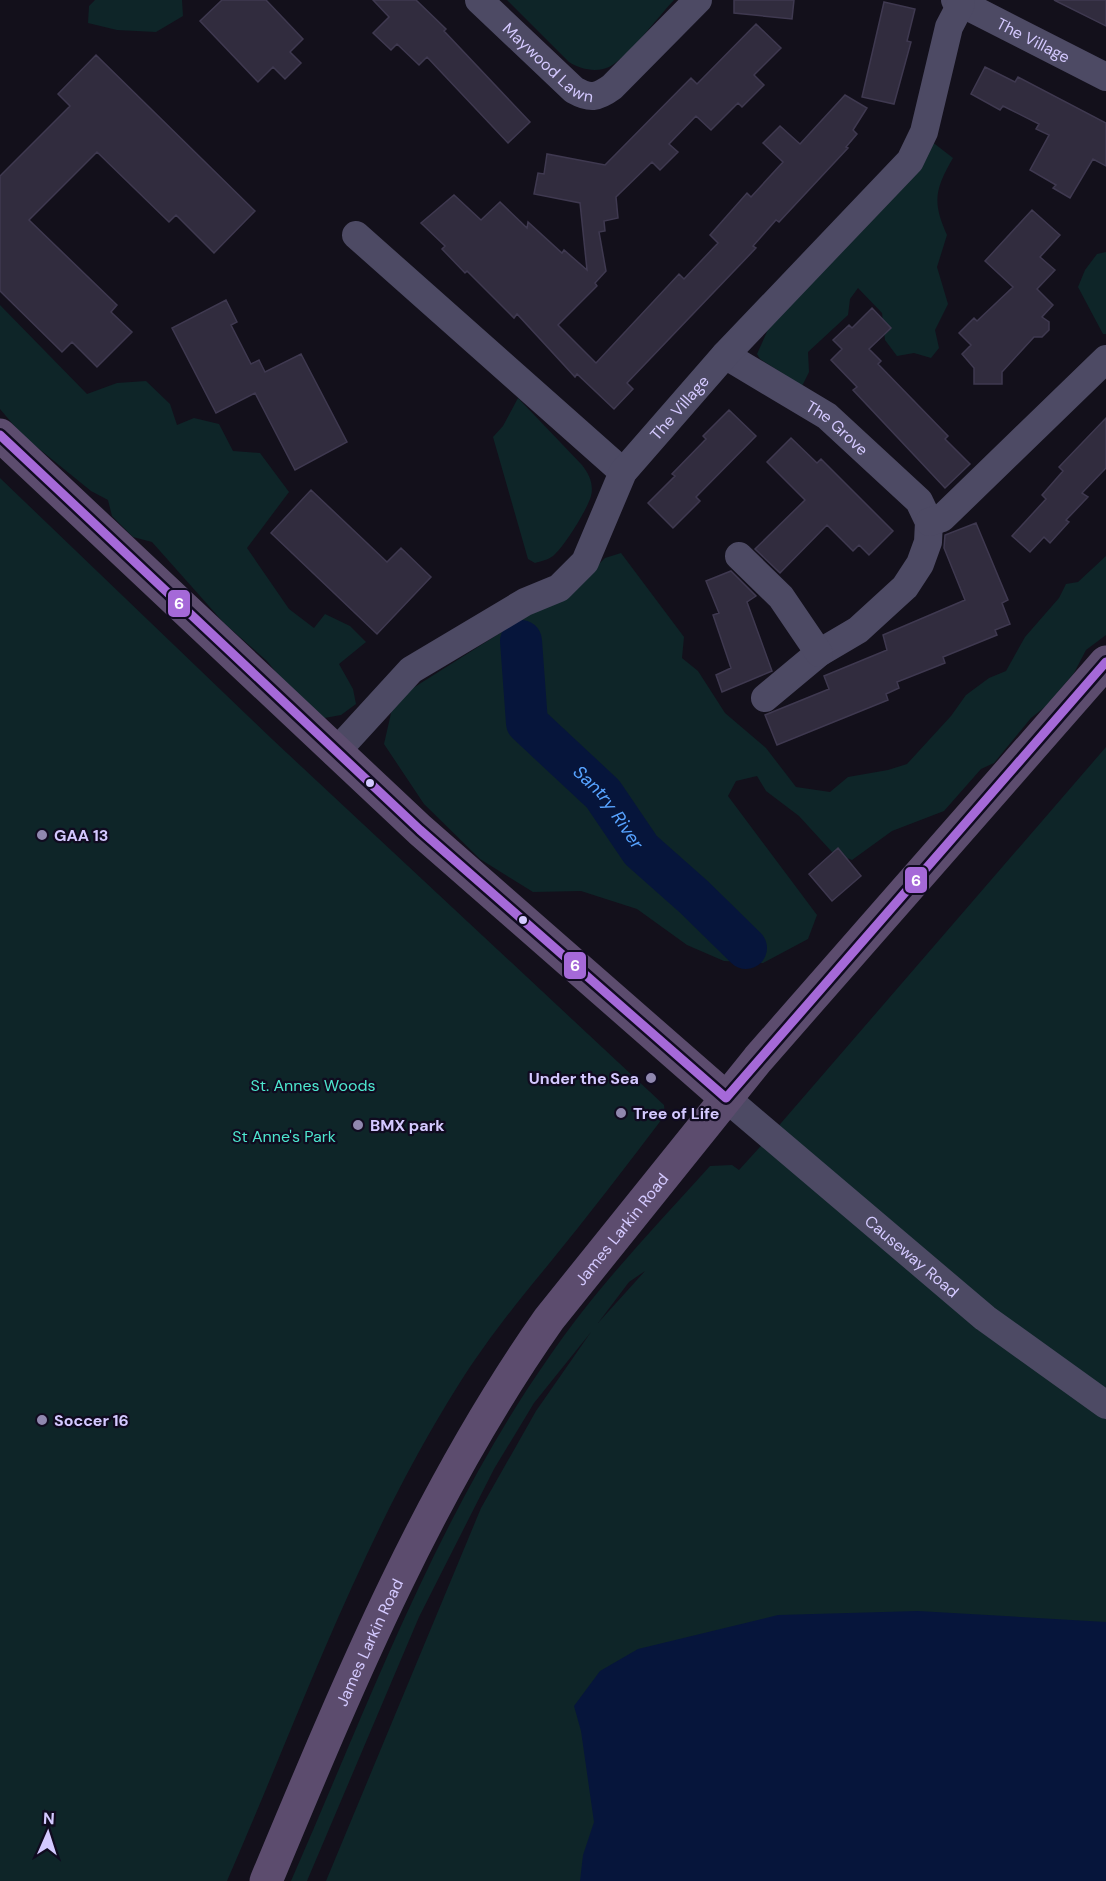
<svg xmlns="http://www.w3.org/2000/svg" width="1106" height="1881" viewBox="0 0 1106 1881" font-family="'DM Sans',sans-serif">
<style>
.green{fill:#0e2528;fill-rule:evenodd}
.water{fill:#06153b}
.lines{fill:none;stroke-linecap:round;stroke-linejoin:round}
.river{stroke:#06153b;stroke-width:42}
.building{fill:#312c3e;stroke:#3f3950;stroke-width:1.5}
.minor{stroke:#4d4a64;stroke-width:28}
.major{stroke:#5c4c6e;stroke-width:33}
.bus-1-casing{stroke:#100b20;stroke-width:14}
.bus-1{stroke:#a569d8;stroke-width:9}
.bus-dot{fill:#d4c9ff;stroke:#100b20;stroke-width:2}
.poi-dot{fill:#9088af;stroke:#100b20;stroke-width:2}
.labels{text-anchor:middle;stroke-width:4.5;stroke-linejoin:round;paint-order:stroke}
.street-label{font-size:16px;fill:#d4c9ff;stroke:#100b20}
.poi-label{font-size:16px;font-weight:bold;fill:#d4c9ff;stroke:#100b20;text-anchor:start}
.park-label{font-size:16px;fill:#4de7ce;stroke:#100b20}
.water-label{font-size:18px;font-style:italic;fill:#57a3ff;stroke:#100b20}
.line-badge{stroke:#100b20;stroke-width:2}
.badge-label{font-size:16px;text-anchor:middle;font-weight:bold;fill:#fff}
</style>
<rect width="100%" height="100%" fill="#13101b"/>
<path class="green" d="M95 0H182L183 16 156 32 117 30 88 23 89 6Z
M507 0H674C659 16 627 58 609 67 596 73 580 69 569 62Z
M931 141 953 158C935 189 932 202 947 235L937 267 948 304 935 330 939 348 931 358 914 353 897 356 885 340 882 313 858 288 850 299 848 315 808 352 809 372 802 386 760 359 757 354 770 325Z
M1106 252V334H1103L1078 287 1085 270 1097 254Z
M0 305 87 394 117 383 146 381 170 404 177 425 194 418 219 424 233 451 260 453 289 492 247 548 289 609 314 628 325 614 350 626 366 642 339 664 353 689 356 704 341 715 319 719 291 691 267 661 224 623 152 542 133 537 112 516 108 500 91 491 22 435 0 409Z
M518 398 582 465C589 474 594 484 591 496 587 510 564 547 553 556 548 560 541 561 535 563L528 559 493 437 503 426Z
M0 478 273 740 664 1105 665 1115C627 1165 588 1216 548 1265 515 1305 487 1340 459 1384 361 1539 300 1714 227 1881H0Z
M621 553 684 637 682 658 698 671 725 713 766 748 796 787 830 792 848 777 888 770 907 764 951 716 966 695 989 678 1006 671 1025 637 1059 598 1066 584 1078 582 1106 556V635L1086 650 1074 673 1046 706 1031 718 994 763 981 769 944 811 892 831 852 860 832 852 799 816 766 791 757 776 736 781 728 796 817 915 808 939 763 963 724 961 687 945 637 909 581 891 533 892 480 859 424 804 384 744 394 700 581 582 605 558Z
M1106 747V1881H326L481 1508 536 1411 591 1332 534 1403 494 1469 419 1617 307 1881H291C369 1703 437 1517 549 1357 596 1288 654 1228 710 1166L732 1165 739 1170 769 1137ZM645 1271 598 1323 629 1282Z"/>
<path class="water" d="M918 1611 1106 1622V1881H580L583 1855 594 1822 581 1731 574 1706 600 1671 638 1649 778 1615Z"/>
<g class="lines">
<path class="river" id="s1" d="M521 641 527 723 603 794 641 850 694 897 746 948"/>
</g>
<path class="building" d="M222 0H266L303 39 290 52 301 63 285 79 273 67 258 82 200 21Z
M373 0H416L446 29 444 31 530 122 508 143 427 57 419 65 397 44 391 50 373 33 389 17Z
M734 0H794L792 19 734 13Z
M1054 0H1106V26Z
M884 2 915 9 907 41 911 42 894 104 862 97Z
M756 24 781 48 754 75 764 85 742 107 738 103 711 130 696 116 669 144 678 152 660 170 652 162 616 197 618 218 604 221 605 231 599 232 606 271 595 283 597 286 558 325 596 363 679 274 684 279 718 243 710 235 747 193 751 197 783 162 763 143 780 126 800 144 845 95 867 108 853 130 857 134 846 147 848 148 779 222 776 220 753 246 756 248 627 383 633 389 614 409 577 374 575 377 517 314 514 318 467 271 465 273 442 249 445 246 421 223 454 195 481 220 500 202 527 228 528 222 562 253 564 250 587 270 580 203 534 194 538 173 544 174 547 154 605 165 691 78 697 84Z
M96 55 255 211 214 253 176 215 169 222 97 152 29 220 117 305 111 312 132 332 97 367 72 342 62 352 0 291V176L70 106 58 94Z
M985 67 1015 82 1018 77 1106 123V166L1093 159 1070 198 1053 188 1056 185 1030 170 1049 135 1036 129 1039 124 1003 106 1000 110 971 94Z
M1032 210 1060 235 1040 257 1055 270 1037 289 1053 305 1042 317 1049 322V330L1042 337H1034L1002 372V384H974V368L962 354 971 345 959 333 974 318 977 321 1013 287 985 261Z
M226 300 237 322 231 325 251 364 259 360 265 372 301 354 347 442 295 470 255 393 216 413 172 328Z
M872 308 891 328 869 349 881 361 878 364 948 436 945 439 970 464 945 488 853 390 857 387 831 360 842 349 833 340 849 325 852 328Z
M729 410 756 436 696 497 700 501 673 528 648 503 675 476 672 474 706 439 703 436Z
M1106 418V468L1082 493 1088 497 1066 520 1069 522 1050 543 1044 537 1030 552 1012 536 1046 499 1042 495 1063 471 1059 467Z
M791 438 817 463 821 459 893 531 869 555 859 545 853 551 827 525 780 573 755 549 805 500 767 462Z
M311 490 387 562 401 548 431 577 377 634 271 533Z
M976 523 1008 600 1002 603 1010 624 995 630 997 635 943 657 945 663 897 682 899 688 886 694 888 700 777 745 765 715 829 689 824 676 887 650 883 635 965 600 944 548 945 535Z
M731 571 756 596 747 602 772 671 722 692 716 675 731 668 713 615 719 613 706 581Z
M838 848 861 876 832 901 809 874Z"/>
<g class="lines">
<g class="minor">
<path id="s2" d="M479 0 574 90C590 99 597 98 612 87L698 0"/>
<path id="s3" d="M955 0 1106 77"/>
<path d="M356 235 623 472"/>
<path id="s4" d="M725 355 827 416 919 501 929 522 928 542 920 564 905 587 858 630 819 653 765 698"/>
<path d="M929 522 942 518 1106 359"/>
<path d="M739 556 781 597 819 653"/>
<path id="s5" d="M335 753 411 670 525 602 559 588 585 562 623 472 725 355 910 161 924 132 949 27 961 4"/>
<path id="s6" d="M726 1098 985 1318 1106 1405"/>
</g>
<g class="major">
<path d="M0 435 420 830 726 1098"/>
<path id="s7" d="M266 1881C347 1687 427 1492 549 1319L758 1059 1106 662"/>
</g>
<g class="bus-1-casing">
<path id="bus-1" d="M0 435 420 830 726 1098
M726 1098 1106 662"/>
</g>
<use href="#bus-1" class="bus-1"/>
</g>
<g class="bus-dot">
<circle cx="370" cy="783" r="5"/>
<circle cx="523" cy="920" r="5"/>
</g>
<g class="poi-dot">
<circle cx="42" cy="835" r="6"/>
<circle cx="651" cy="1078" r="6"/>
<circle cx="621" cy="1113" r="6"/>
<circle cx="358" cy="1125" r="6"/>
<circle cx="42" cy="1420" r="6"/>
</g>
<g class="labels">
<g class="street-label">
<text dy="6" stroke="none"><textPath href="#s3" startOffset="88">The Village</textPath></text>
<text dy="6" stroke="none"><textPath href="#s2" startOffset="94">Maywood Lawn</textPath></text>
<text dy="6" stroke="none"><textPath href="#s5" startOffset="502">The Village</textPath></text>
<text dy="6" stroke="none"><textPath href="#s4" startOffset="134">The Grove</textPath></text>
<text dy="6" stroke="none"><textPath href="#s7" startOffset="746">James Larkin Road</textPath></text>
<text dy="6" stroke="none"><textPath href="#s6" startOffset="244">Causeway Road</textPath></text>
<text dy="6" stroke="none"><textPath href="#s7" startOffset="260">James Larkin Road</textPath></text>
</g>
<g class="poi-label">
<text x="54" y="841">GAA 13</text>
<text x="639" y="1084" text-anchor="end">Under the Sea</text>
<text x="633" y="1119">Tree of Life</text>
<text x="370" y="1131">BMX park</text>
<text x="54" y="1426">Soccer 16</text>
</g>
<g class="park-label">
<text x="313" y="1091">St. Annes Woods</text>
<text x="284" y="1142">St Anne's Park</text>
</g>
<g class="water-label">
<text dy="6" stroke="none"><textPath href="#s1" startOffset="200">Santry River</textPath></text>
</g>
</g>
<g class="line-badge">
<rect x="167" y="589" width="24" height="29" rx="6" fill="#a569d8"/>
<rect x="904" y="866" width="24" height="28" rx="6" fill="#a569d8"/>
<rect x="563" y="951" width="24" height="29" rx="6" fill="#a569d8"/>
</g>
<g class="badge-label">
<text x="179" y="609">6</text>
<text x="916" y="886">6</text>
<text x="575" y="971">6</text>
</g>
<g transform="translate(48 1833) rotate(3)" stroke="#100b20" stroke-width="4.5" paint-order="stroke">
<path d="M0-4.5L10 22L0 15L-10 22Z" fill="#d4c9ff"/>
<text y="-9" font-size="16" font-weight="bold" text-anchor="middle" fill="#d4c9ff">N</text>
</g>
</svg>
